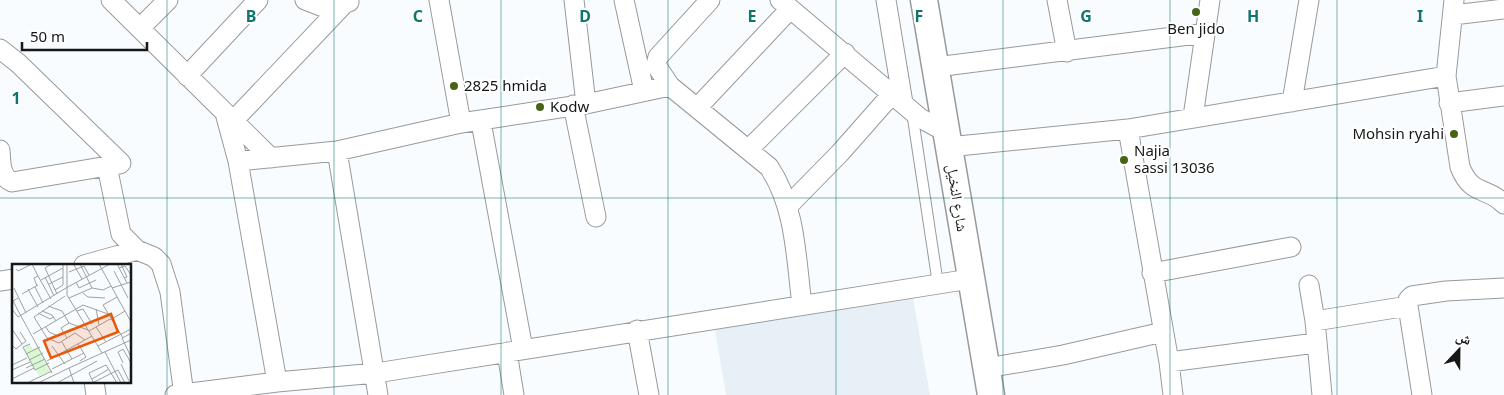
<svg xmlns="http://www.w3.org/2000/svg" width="1504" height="395" viewBox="0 0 1504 395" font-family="'Noto Sans','Noto Naskh Arabic',sans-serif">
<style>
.built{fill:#e7f0f7}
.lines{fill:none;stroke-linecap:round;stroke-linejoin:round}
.service-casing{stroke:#979a9c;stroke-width:12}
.minor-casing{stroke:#979a9c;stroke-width:21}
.secondary-casing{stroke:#979a9c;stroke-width:29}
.service{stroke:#fff;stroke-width:10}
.minor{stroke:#fff;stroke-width:19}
.secondary{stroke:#fff;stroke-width:26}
.grid{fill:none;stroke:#0f766e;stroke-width:1;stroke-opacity:0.55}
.poi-dot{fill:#466316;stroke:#fff;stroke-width:2}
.labels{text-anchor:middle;stroke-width:4;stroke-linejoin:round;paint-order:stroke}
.poi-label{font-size:15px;fill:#161718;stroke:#fff;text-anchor:start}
.street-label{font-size:15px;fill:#161718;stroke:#fff}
.inset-road{fill:none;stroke:#9ea0a2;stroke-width:1}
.view{fill:#e8590c;fill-opacity:0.15;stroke:#e8590c;stroke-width:2.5}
.inset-edge{fill:none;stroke:#161718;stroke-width:2.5}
.grid-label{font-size:16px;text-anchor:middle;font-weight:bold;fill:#0f766e;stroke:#fff;stroke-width:4;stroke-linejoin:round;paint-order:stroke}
</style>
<rect width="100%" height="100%" fill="#f9fcfe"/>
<path class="built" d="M913 298 930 395H726L715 330Z"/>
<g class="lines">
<g class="service-casing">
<path id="service" d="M912 112 938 284"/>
</g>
<g class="minor-casing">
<path id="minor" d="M111 0 271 158
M305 0 323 7 349 2
M439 0 461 123
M574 0 586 104
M624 0 644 91
M780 0 920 118 946 132
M886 0 903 103
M1057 0 1067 52
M1454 0 1446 76 1460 167C1472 197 1487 186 1504 204
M1453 15 1504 9
M140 28 168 0
M0 49 18 63 121 163
M936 67 1205 33
M187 76 258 0
M670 86 656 65 658 57 710 0
M1292 102 1309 0
M1449 103 1504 96
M573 105 596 217
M697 108 790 9
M225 113 238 161 277 382
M1193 117 1210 0
M233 121 346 2
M481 122 523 349
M1128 129 1169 362 1173 395
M948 147 1128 129 1446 76
M0 150C1 162 0 177 12 182L120 164
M748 150 845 53
M337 151 378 395
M238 161 337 151 461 123 586 104 670 86 769 167C796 207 796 259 802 305
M107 166 121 234 137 250 154 257 161 264 170 292 184 395
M788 206 840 153 892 94
M84 265 137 250
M1152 273 1291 247
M0 281 14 279
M1309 285 1315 321 1322 395
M1408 306V300L1412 296 1446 291 1504 288
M1315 321 1408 306 1422 395
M637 330 649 395
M507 352 514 395
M1169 362 1316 343
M987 368 1063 355 1163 332
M94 381 96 395
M175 395 277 382 376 373 970 279"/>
</g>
<g class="secondary-casing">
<path id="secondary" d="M924 0 991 395"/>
</g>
<use href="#service" class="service"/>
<use href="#minor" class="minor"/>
<use href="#secondary" class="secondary"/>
</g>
<path class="grid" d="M167 0V395M334 0V395M501 0V395M668 0V395M836 0V395M1003 0V395M1170 0V395M1337 0V395M0 198H1504"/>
<g class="poi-dot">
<circle cx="1196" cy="12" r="5"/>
<circle cx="454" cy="86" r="5"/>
<circle cx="540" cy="107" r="5"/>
<circle cx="1454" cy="134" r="5"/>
<circle cx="1124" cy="160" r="5"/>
</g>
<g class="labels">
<g class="poi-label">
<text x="1196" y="34" text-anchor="middle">Ben jido</text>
<text x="464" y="91">2825 hmida</text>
<text x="550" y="112">Kodw</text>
<text x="1444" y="139" text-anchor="end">Mohsin ryahi</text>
<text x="1134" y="156">Najia<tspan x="1134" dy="17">sassi 13036</tspan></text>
</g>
<g class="street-label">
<text transform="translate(957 198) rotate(81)" y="5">شارع النخيل</text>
</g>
</g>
<g transform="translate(12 264)">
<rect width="119" height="119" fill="#f9fcfe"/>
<path d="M16 79 21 85 26 82 38 107 27 112 12 86Z" fill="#d8f9d3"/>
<path class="inset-road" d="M40 0 33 4 45 30M55 0V31L90 89M68 0 80 24 91 26 99 22M87 0 119 58M105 0 115 19M109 0 115 13 112 14M62 1 70 15M107 4 113 2 119 11M4 5 6 7 20 0 26 12 22 14 25 22M102 7 116 34M57 8 72 2 77 11M26 12 39 35M33 13 42 32M29 16 51 4M64 18 67 24 84 16M37 20 51 13M23 23 31 39M2 24 14 49M54 24 98 0M100 24 119 18M16 25 26 43M43 26 51 21V0M71 29 76 33 93 34M10 30 26 21M6 34 1 37 9 52M57 34 80 24M91 41 111 74M91 41 105 33M36 42 50 47 57 59 49 64 55 74M0 45 6 53 54 24M84 45 87 61M30 47 40 51 44 57M65 47 71 45 80 60M26 49 38 55 42 53M9 52 40 109M98 56 113 47M57 59 76 66M34 63 37 68 46 72 59 65M84 63 94 78M0 65 10 80M77 67 98 55M21 70 71 41 96 50M118 70 110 74 119 93M50 78 60 95M47 79 35 74 22 53 53 32M47 79 63 69 73 76M18 80 11 83 23 106 37 99M66 80 74 93 68 97M0 81 4 85 14 77 8 68M40 82 53 100M86 82 119 65M93 88 109 119M14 90 28 83M17 96 31 89M35 97 80 72M111 99 106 88 111 85 119 99M109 100 118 119M0 101 15 94M14 104 33 95M40 105 72 89M0 106 18 98M0 115 22 104M80 115 97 105M81 118 77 109 94 101 105 119M15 119 40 107M26 119 57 104M45 119 85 97M62 119 57 104 119 76M80 119 106 106 113 119"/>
<path class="view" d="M99 50 106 68 39 94 32 77Z"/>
<rect width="119" height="119" class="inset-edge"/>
</g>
<g class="grid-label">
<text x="251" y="22">B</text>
<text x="418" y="22">C</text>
<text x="585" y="22">D</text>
<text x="752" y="22">E</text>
<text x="919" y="22">F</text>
<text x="1086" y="22">G</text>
<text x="1253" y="22">H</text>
<text x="1420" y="22">I</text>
<text x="16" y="104">1</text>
</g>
<g transform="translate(1459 350) rotate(22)" stroke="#ffffff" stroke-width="4" paint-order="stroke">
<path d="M0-4L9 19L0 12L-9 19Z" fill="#161718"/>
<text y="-8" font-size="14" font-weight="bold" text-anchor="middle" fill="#161718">ش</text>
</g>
<path d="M22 42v8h125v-8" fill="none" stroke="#161718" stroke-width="2.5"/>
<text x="30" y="42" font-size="15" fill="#161718" stroke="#ffffff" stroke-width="4" paint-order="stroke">50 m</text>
</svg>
